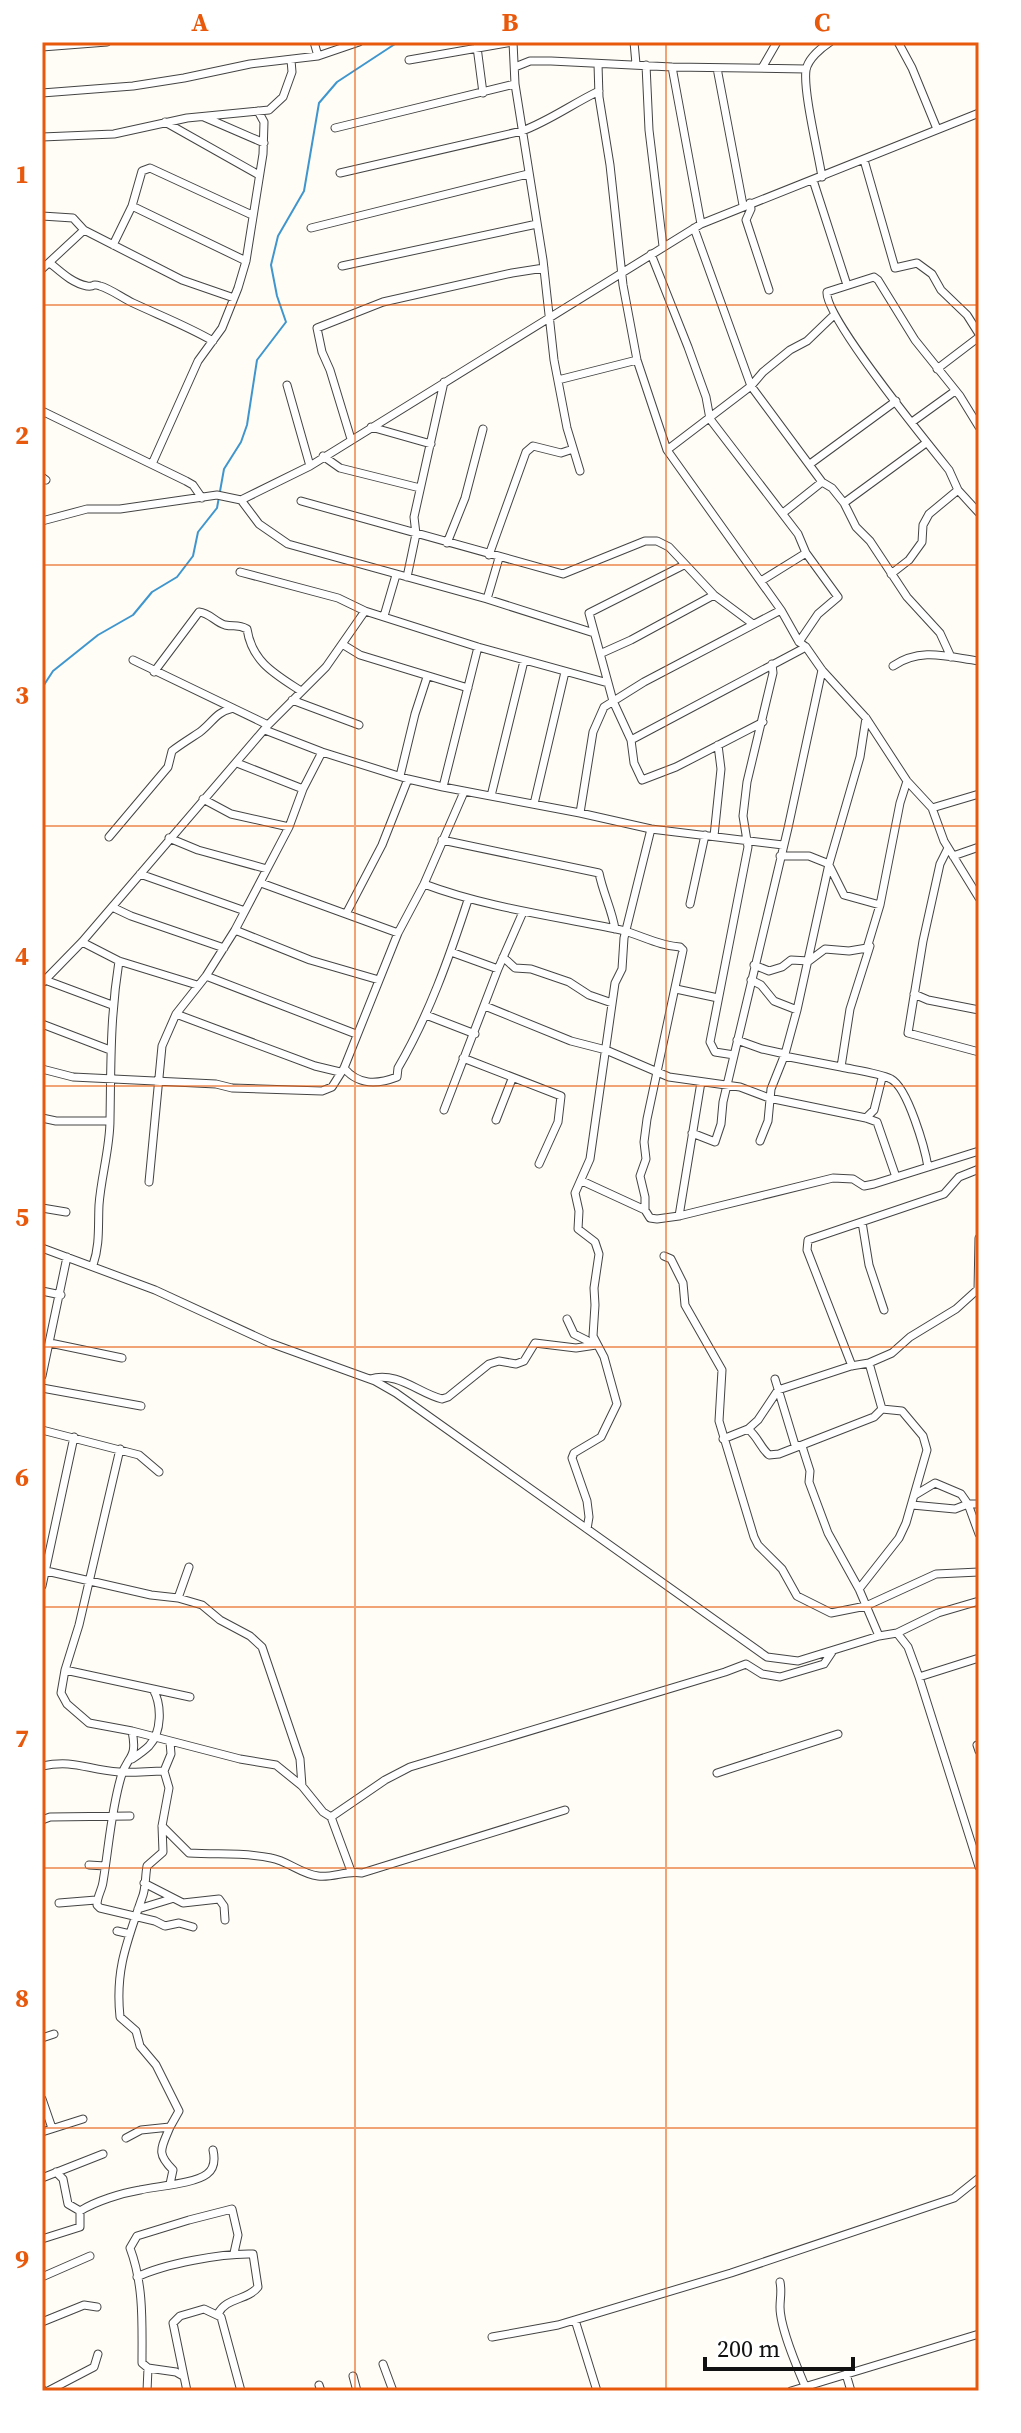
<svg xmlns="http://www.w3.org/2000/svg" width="1021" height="2433" viewBox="0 0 1021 2433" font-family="'Source Serif 4',serif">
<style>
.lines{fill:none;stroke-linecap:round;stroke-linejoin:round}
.stream{stroke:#3f96cf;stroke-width:2}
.minor-casing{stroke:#444;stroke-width:9}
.minor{stroke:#fff;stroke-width:7}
.grid{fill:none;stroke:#e8590c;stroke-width:2;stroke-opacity:0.55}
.neatline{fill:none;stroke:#e8590c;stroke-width:3}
.grid-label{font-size:26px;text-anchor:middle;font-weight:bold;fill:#e8590c}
</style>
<rect width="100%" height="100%" fill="#fffdf5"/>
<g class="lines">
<path class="stream" d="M42 688 53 671 98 635 133 615 152 592 177 577 193 556 198 532 217 508 224 469 241 442 247 425 257 360 286 322 277 296 271 265 278 236 304 191 319 103 337 82 398 42"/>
<g class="minor-casing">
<path id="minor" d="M314 42 318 56
M513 42 515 84 543 260 554 360 567 428 580 471
M634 42 636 64
M898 42 912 68 937 129
M42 47 107 42
M477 47 483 93
M409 60 512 42
M598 64 599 97 610 165 623 285 637 360 667 450 781 610 799 642 806 647 822 670 866 718 907 781 932 808 944 841 979 898
M646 65 649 130 663 246
M515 67 530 61H551L672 67 806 69
M672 67 701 224
M717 68 743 205
M762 68 777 42
M42 93 133 86 184 78 250 64 318 56 359 42
M204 117 264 143
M165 122 259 175
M335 128 515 84
M42 137 114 134 187 118 269 110 283 97 292 72 291 60
M864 160 895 268 917 263 932 274 941 290 967 315 979 334
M340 173 522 131C549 121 572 104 599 91
M822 177C818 152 803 91 806 70 808 59 821 48 830 42
M813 180 847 285
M750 203 751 209 746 220 769 290
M132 206 246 261
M42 216 73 218 84 230 182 280 234 298
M311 228 528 174
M694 228 751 386 822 482 832 488 844 503 856 527 870 541 907 597 940 633 951 657
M113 245 132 206 142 171 150 168 252 215
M651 254 688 347 706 397 710 419 798 534 806 553 838 597 818 614 799 642
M50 263C61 272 72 283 87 286 97 287 90 283 100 286 111 289 122 298 133 303 161 316 187 326 213 341
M342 266 537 224
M42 269 84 230
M937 369 979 337
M558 380 637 360
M287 385 310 466
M42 411 186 481 193 485 202 498
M912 422 955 391
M371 427 431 444
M979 427 960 396 915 340 878 280 874 277 827 292C824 316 928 444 949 470L958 490 979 513
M351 439 330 370 322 352 317 328 383 302 512 273 544 268
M667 450 751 386 763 372 790 350 807 341 834 315
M323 456 340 468 420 488
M152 464 198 361 222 328 238 288 246 261 263 154 264 122 258 111
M810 464 896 401
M42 477 46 480
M241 500 259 524 288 544 487 599 594 633
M301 501 563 574 645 541H657L669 547 714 595 753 624
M844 503 926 443
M783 513 822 482
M42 521 87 509H120L217 495 241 500 310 466 701 224 979 113
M447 543 465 498 483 429
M489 555 526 452 533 446 561 453 573 449
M684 565 589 613 613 701 631 740 634 763 642 780 676 767 763 722
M240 572 338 598 365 611 478 647 608 683
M891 574 909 560 922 542 923 525 929 514 958 490
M407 577 416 534 414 517 444 382
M761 581 806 553
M487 599 499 558
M384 616 396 575
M342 644 360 655 468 688
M602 653 631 640 714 595
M133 660 268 725
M893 666C921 647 948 657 979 661
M154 672 199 612C210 613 215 622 225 625 234 627 238 624 247 629 252 662 275 674 301 691
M292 700 359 725
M265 730 322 752 408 779 443 787 580 813 651 829 783 845
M631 740 806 647
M237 763 303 789
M400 776 415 714 427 677
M443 787 478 647
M491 796 524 661
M203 799 231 814 289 827
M534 804 565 672
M932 808 979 794
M580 813 593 732 604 707 644 682 781 610
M714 836 721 769 718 745
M109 837 168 767 172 751C181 744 191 738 200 732 213 722 216 712 233 708
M169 838 198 850 267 869
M442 840 599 873C603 893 612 910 615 929
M948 848 940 864 923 941 908 1033 979 1052
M780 856H809L829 864
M953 856 979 847
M830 867 844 895 880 905
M140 874 245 911
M261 883 398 933
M424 884C488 908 555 916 621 930 641 935 659 946 680 947L683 950 647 1119 644 1142 646 1159 640 1176 645 1197V1210
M690 904 705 835
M112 907 131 916 224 948
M346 914 382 845 408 779
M235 930 310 960 379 980
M82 942 119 961 197 985
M451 952 498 969
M503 957 515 968 531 969 569 982 589 995 612 1003
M754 965 769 971 782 967 791 960 809 961 825 949 849 951 867 948 880 905 900 803 907 781
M206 976 356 1034
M45 980 112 1005
M751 980 761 985 774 1001 797 1010
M42 983 82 942 268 725 326 667 365 611
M676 989 718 998
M914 994 928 1000 979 1010
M485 1006 571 1041 606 1050 669 1077 740 1087 769 1098 866 1118 877 1122 896 1177
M176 1014 315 1066 340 1072
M426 1015 475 1034
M42 1024 110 1050
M737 1040 762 1049 785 1054
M734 1055 715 1052 710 1042 748 847 743 816 747 782 773 673 772 664
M784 1056 841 1067 850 1009 870 946
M463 1058 561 1096 558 1122 539 1164
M841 1067C855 1070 879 1073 891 1079 908 1088 925 1149 928 1167
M344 1068C358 1085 376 1085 397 1077L398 1068C429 1015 449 958 468 900
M42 1069 73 1077 216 1084 232 1088 322 1091 332 1087 344 1068 398 933 424 884 464 792
M444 1110 498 969 523 912
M42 1118 56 1121H110
M866 1118 874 1110 882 1078
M496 1120 512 1079
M692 1133 715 1142 721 1124 723 1102 788 828 822 670
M760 1141 768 1121 771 1089 785 1054 797 1010 829 864 860 757 866 718
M582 1181 645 1210 650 1218 657 1219 679 1216 833 1178 853 1179 864 1186 874 1184 979 1151
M149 1182 162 1046 176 1014 206 976 235 930 289 827 303 789 322 752
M42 1208 66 1212
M679 1216 701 1082
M862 1222 869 1265 884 1310
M42 1248 155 1290 270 1343 375 1381 396 1393 767 1657 798 1661 879 1636 897 1633 908 1647 919 1677 979 1867
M664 1256 671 1259 683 1283 685 1305 722 1370 719 1421 754 1537 758 1545 782 1569 797 1596 831 1613 866 1606 936 1574 979 1572
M93 1265C100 1245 98 1226 99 1205 101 1177 110 1148 110 1120 111 1063 110 1018 119 961
M42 1291 61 1295
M978 1291 979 1238
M567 1319 574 1334 594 1344
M50 1343 122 1358
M852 1366 807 1250 808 1240 944 1194 959 1177 979 1169
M42 1376 67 1257
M370 1379C398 1371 418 1393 442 1399L448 1397 489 1364 499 1361 516 1364 524 1361 535 1343 576 1348 596 1345
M775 1379 795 1445 802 1446 810 1471 809 1482 828 1533 859 1589 879 1636
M42 1388 141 1406
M748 1429C758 1437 760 1447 769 1455L779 1454 874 1417 882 1409
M42 1430 139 1455 159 1472
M723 1439 748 1429 758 1420 778 1390 851 1366 869 1363 892 1353 910 1337 956 1309 977 1290
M120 1449 79 1625 65 1670 61 1693 67 1704 89 1723 132 1731 240 1759 276 1765 302 1786 323 1812 331 1817 385 1780 410 1767 725 1672 746 1664 762 1674 780 1677 824 1664 832 1652
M915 1495 935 1483 961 1494 968 1504 979 1534
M912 1505 955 1509 968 1504H979
M587 1529 589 1517 587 1501 572 1458 574 1453 601 1437 617 1404 604 1357 593 1336 595 1305 594 1288 599 1254 595 1242 578 1229 579 1211 575 1193 590 1159 615 983 622 969 624 938 651 829
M42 1570 151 1595 178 1598 202 1605 220 1620 250 1636 262 1647 300 1759 302 1786
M42 1586 74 1437
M859 1589 899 1538 906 1523 927 1450 923 1436 902 1411 882 1409 869 1363
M178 1598 189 1567
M897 1633 938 1613 979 1601
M65 1670 153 1689C162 1705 162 1732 149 1746 144 1751 138 1755 132 1759
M919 1677 979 1658
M153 1689 190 1697
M132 1731C138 1760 127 1755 121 1777 111 1811 109 1846 103 1882 102 1890 97 1896 97 1905L100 1908 155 1921 165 1926 179 1923 193 1927
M977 1745 979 1751
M42 1766C75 1759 87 1770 119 1772 134 1773 149 1771 164 1771
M717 1773 838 1734
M331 1817 351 1871
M42 1820 50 1817 130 1816
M162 1826 189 1853C217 1855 244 1852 271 1858 288 1861 301 1874 318 1876 333 1878 347 1870 362 1873L565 1810
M89 1865 105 1866
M144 1883 183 1903 219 1899 224 1906 225 1920
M59 1903 96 1900
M138 1909 171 1899
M117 1931 130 1934
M42 2038 54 2034
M42 2099 52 2128
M170 2127C161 2149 156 2153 173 2170L170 2184
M42 2132 83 2119
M126 2138 141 2130 170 2127 179 2111 156 2065 140 2046 136 2031 120 2017C115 1970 127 1942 142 1898 146 1889 145 1877 147 1866L163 1852 162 1826 169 1788 164 1771 171 1754 170 1742
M42 2178 103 2154
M80 2211C96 2201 122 2193 140 2190 157 2186 194 2184 207 2174 215 2168 215 2159 213 2150
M42 2239 80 2227V2211L68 2204 63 2179 56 2172
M42 2277 90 2256
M137 2277C164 2264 222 2253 253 2254L258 2287C247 2301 226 2297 218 2314
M780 2282C782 2292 780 2298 780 2307 780 2328 797 2367 805 2386
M575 2320 597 2391
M42 2322 84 2305 97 2307
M492 2337 558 2325 731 2273 954 2198 979 2178
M383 2364 393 2391
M148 2368 142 2363C142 2324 144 2285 130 2248L137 2236 189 2220 232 2209 238 2235 234 2253
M846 2374 851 2391
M353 2376 357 2391
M319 2385 321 2391
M42 2389 43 2391
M48 2391 94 2367 98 2354
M147 2391 148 2368 176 2372 183 2376
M187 2391 173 2323 180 2316 204 2309 221 2317 241 2391
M791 2391 979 2334"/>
</g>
<use href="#minor" class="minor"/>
</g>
<path class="grid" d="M355 42V2391M666 42V2391M42 305H979M42 565H979M42 826H979M42 1086H979M42 1347H979M42 1607H979M42 1868H979M42 2128H979"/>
<rect width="1021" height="2433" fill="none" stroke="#ffffff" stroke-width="88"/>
<path d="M705 2357v12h148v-12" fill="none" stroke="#111111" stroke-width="4"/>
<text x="717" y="2357" font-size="24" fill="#111111" stroke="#ffffff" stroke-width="6" paint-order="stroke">200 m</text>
<rect x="44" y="44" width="933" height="2345" class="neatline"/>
<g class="grid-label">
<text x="200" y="31">A</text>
<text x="510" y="31">B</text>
<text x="822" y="31">C</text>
<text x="22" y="183">1</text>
<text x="22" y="444">2</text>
<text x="22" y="704">3</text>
<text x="22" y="965">4</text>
<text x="22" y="1226">5</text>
<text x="22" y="1486">6</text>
<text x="22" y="1747">7</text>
<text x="22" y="2007">8</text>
<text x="22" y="2268">9</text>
</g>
</svg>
